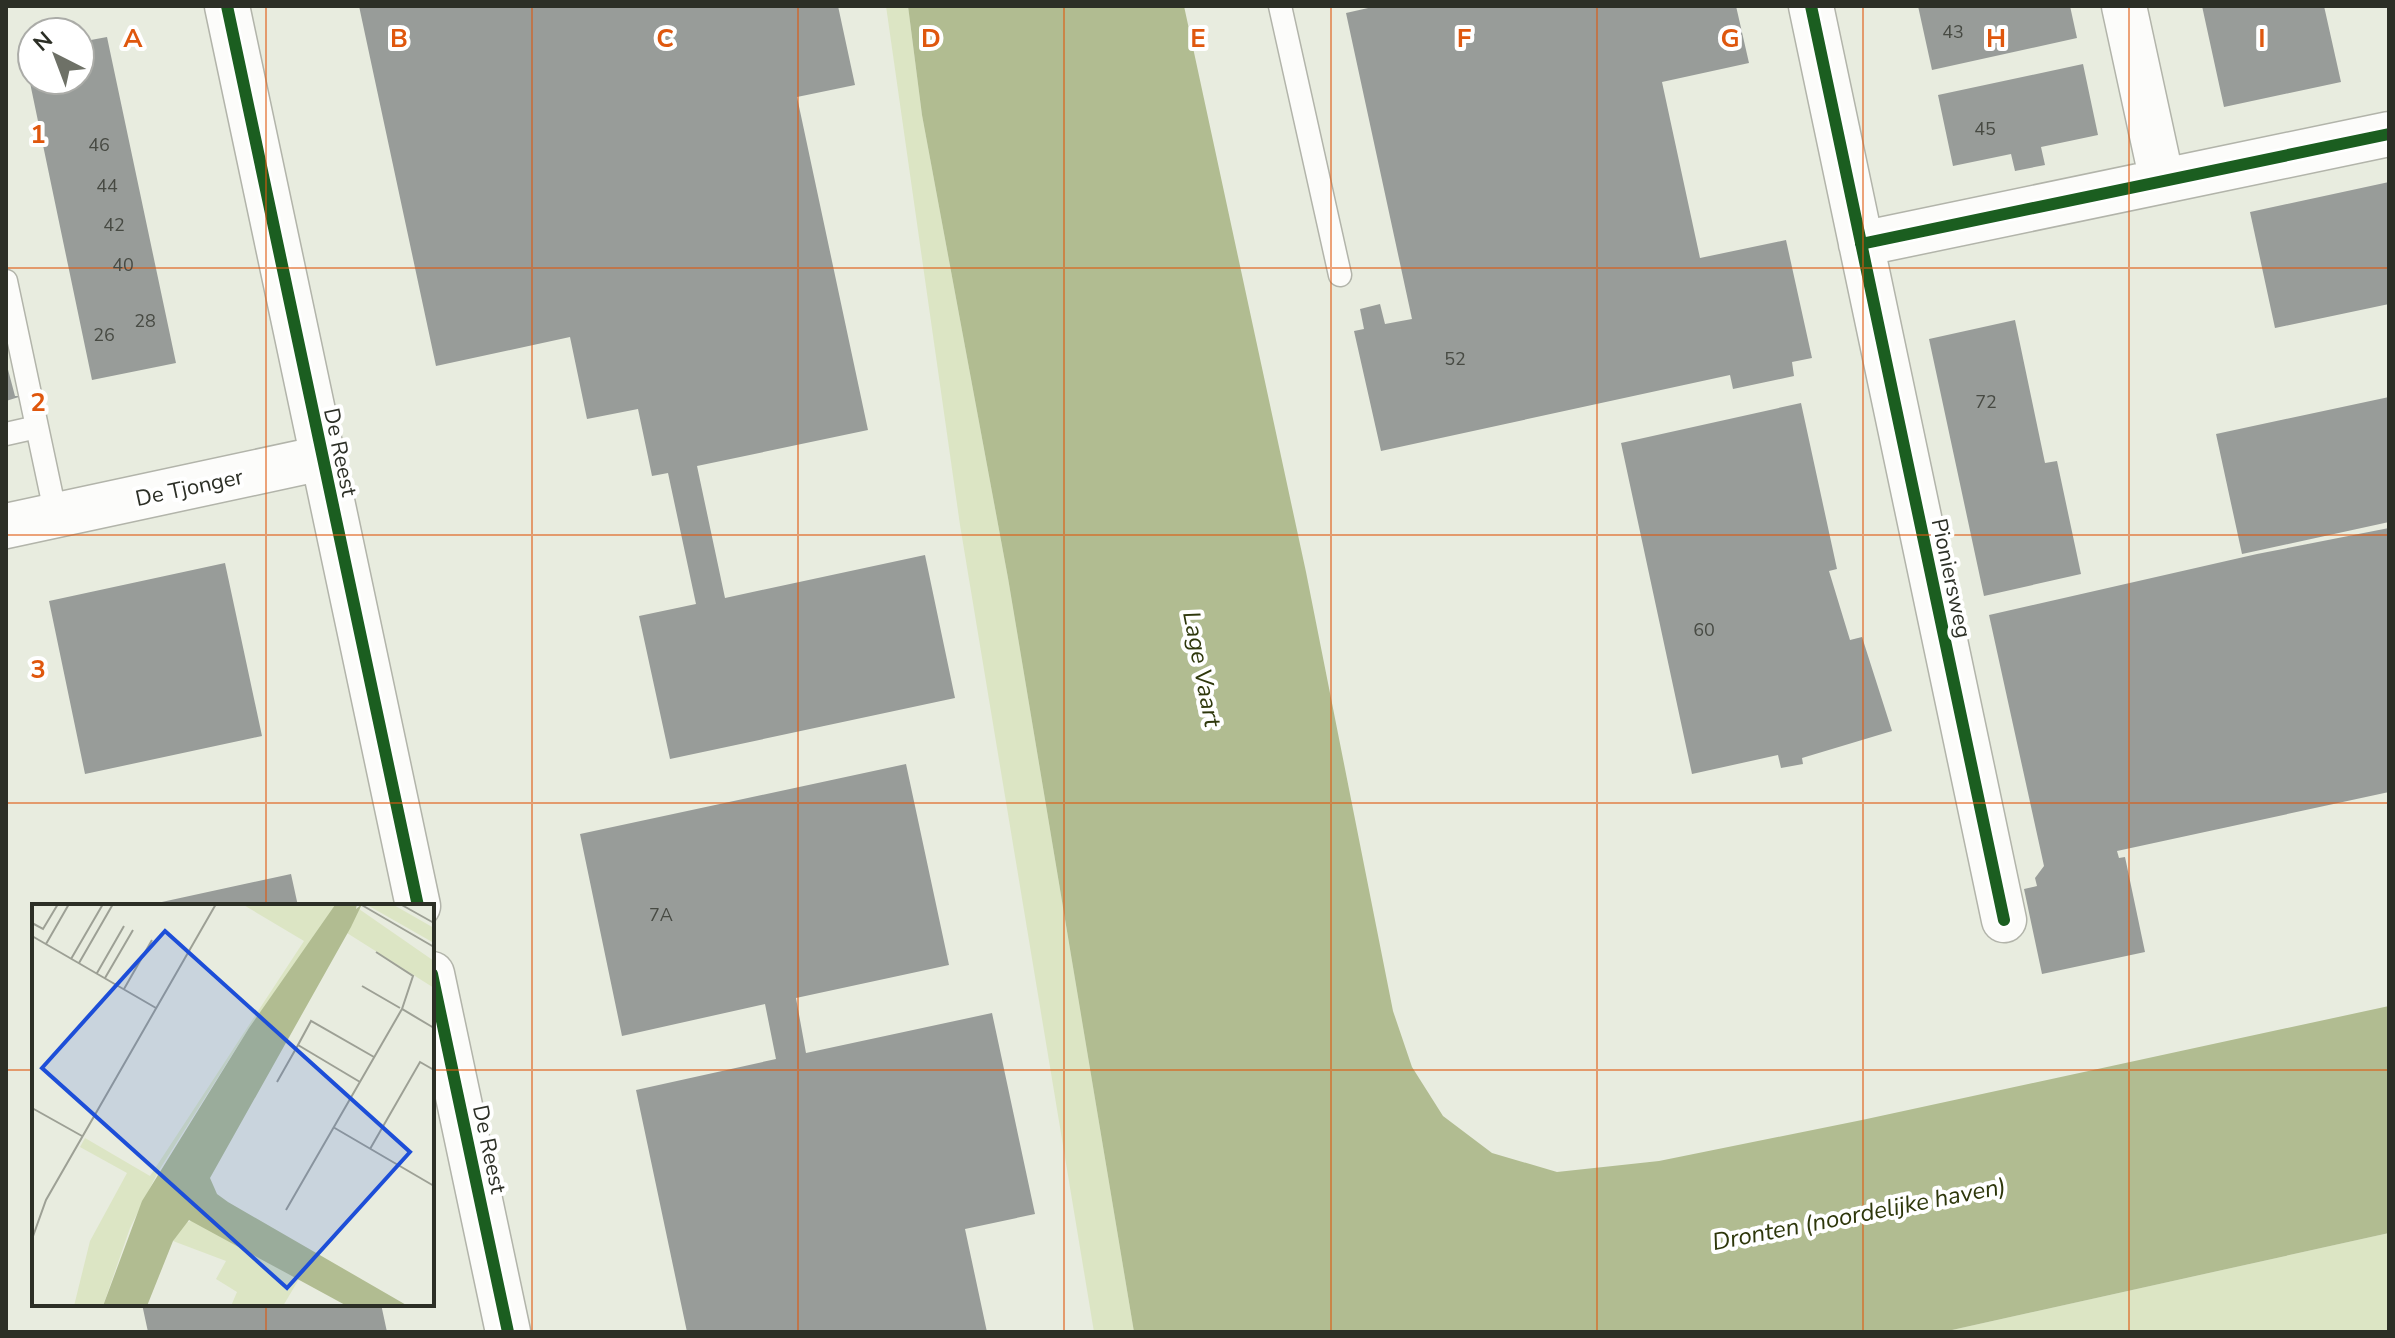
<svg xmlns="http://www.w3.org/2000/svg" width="2395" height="1338" viewBox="0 0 2395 1338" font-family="'Nunito Sans',sans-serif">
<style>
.green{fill:#dce5c4}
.water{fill:#b1bc91}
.building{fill:#989c99}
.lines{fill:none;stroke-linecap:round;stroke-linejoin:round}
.lane-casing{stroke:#b2b4aa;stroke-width:25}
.street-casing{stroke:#b2b4aa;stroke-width:47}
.lane{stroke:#fcfcfa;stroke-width:22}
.street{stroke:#fcfcfa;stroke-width:44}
.cycleway-casing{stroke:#fff;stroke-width:17}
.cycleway{stroke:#1b5e20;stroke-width:12}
.grid{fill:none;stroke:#df570d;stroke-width:2;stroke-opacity:0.55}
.labels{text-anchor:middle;stroke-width:8;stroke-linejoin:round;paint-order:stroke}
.number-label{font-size:18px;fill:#474a43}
.street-label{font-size:22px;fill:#2c2f26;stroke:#fff}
.water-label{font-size:24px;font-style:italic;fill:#2e370b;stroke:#fff}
.inset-road{fill:none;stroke:#9da095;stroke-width:2}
.view{fill:#1d4ed8;fill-opacity:0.15;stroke:#1d4ed8;stroke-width:4}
.inset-edge{fill:none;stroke:#2c2f26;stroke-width:4}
.grid-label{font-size:26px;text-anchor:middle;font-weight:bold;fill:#df570d;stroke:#fff;stroke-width:8;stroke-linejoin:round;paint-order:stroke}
</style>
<rect width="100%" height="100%" fill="#e8ecdf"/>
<path class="green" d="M886 6H908L922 115 1008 578 1134 1332H1094L960 525Z
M2389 1233V1332H1943Z"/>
<path class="water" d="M908 6H1184L1306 572 1393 1011 1412 1067 1443 1116 1492 1153 1557 1172 1659 1161 1862 1120 2389 1006V1233L1943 1332H1134L1008 578 922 115Z"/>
<path class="building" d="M359 6H838L855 85 797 97 868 430 697 466 725 598 925 555 955 698 670 759 639 616 696 604 668 473 652 476 638 409 587 419 570 337 436 366Z
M1377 6H1736L1749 63 1662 82 1700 258 1786 240 1812 358 1792 362 1794 376 1733 389 1730 375 1381 451 1354 331 1364 329 1360 309 1380 304 1385 324 1412 319 1346 13Z
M1918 6H2070L2077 38 1932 70Z
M2202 6H2324L2341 82 2224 107Z
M107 37 176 363 92 380 24 54 32 52V80H80V42Z
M2083 64 2098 135 2041 147 2045 165 2015 171 2011 154 1953 166 1938 95Z
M2389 182V304L2275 328 2250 212Z
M2015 320 2045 463 2057 461 2081 574 1984 596 1929 339Z
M6 362 15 396H22L6 401Z
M2389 397V522L2242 554 2216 434Z
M1801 403 1837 569 1829 571 1850 640 1862 637 1892 731 1802 758 1803 764 1781 768 1778 755 1692 774 1621 443Z
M2389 528V792L2117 851 2119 858 2125 857 2145 952 2042 974 2024 889 2037 886 2035 878 2044 866 1989 615 2257 554Z
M225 563 262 736 85 774 49 601Z
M906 764 949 965 796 998 806 1053 992 1013 1035 1214 965 1229 987 1332H687L636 1090 776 1059 765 1004 622 1036 580 834Z
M291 874 298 906H148V905Z
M142 1304H381L387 1332H148Z"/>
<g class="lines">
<g class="lane-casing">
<path id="lane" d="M1280 6 1340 275
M6 281 56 516
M6 434 37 427"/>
</g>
<g class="street-casing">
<path id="street" d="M227 6 418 906
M1811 6 2004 920
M2124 6 2162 181
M1861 244 2389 134
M6 526 322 458
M432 974 508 1332"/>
</g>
<use href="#lane" class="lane"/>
<use href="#street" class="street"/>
<g class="cycleway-casing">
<path id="cycleway" d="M227 6 418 906
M1811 6 2004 920
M1861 244 2389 134
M432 974 508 1332"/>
</g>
<use href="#cycleway" class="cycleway"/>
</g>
<path class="grid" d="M266 6V906M532 6V1332M798 6V1332M1064 6V1332M1331 6V1332M1597 6V1332M1863 6V1332M2129 6V1332M6 268H2389M6 535H2389M6 803H2389M6 1070H34M432 1070H2389M266 1304V1332"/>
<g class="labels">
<g class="number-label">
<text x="1953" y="38">43</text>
<text x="1985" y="135">45</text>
<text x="99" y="151">46</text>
<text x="107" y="192">44</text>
<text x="114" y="231">42</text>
<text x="123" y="271">40</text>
<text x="145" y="327">28</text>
<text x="104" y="341">26</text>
<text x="1455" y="365">52</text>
<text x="1986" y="408">72</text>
<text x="1704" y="636">60</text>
<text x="661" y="921">7A</text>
</g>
<g class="street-label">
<text transform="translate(341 452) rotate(78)" y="8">De Reest</text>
<text transform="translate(189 487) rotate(-12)" y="8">De Tjonger</text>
<text transform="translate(1952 578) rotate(78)" y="8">Pioniersweg</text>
<text transform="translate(490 1149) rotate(78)" y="8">De Reest</text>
</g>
<g class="water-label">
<text transform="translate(1202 669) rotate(79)" y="8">Lage Vaart</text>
<text transform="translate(1859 1214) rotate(-11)" y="8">Dronten (noordelijke haven)</text>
</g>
</g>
<g transform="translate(32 904)">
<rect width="402" height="402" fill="#e8ecdf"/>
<path d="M210 0H305L217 124 126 268 98 324 71 402H42L58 337 95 269 48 243 53 234 118 272 272 37ZM360 0 402 24V39L337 2ZM327 5 402 57V84L315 29ZM162 316 267 375 251 402H199L205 388 184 375 194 357 141 337 150 320Z" fill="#dce5c4"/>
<path d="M325 0 324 5 330 0 319 23 178 274 185 290 196 298 376 402H315L157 316 141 337 115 402H71L110 297 217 124 303 1Z" fill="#b1bc91"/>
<path class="inset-road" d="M328 0 402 43M368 0 402 19M0 19 11 25 26 0M0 32 124 104M14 40 37 0M344 48 381 72 370 105M39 55 71 0M47 59 81 0M65 69 92 22M73 74 101 26M330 82 368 104M92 85 120 36M245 178 266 141M328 178 266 141 279 117 342 153M0 204 50 232M301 223 402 282M338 245 388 158 402 166M254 306 370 105 402 124M0 335 14 296 184 0"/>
<path class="view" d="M133 27 378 248 255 384 10 164Z"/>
<rect width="402" height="402" class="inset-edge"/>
</g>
<g class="grid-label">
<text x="133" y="47">A</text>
<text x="399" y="47">B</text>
<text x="665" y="47">C</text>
<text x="931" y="47">D</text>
<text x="1198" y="47">E</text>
<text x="1464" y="47">F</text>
<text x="1730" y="47">G</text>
<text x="1996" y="47">H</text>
<text x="2262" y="47">I</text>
<text x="38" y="143">1</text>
<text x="38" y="411">2</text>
<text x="38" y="678">3</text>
</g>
<rect width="2395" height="1338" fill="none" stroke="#2c2f26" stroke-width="16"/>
<g transform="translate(56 56) rotate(318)"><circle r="38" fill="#ffffff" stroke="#abaca8" stroke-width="2"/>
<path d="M0-6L14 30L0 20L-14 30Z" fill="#6e7167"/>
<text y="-12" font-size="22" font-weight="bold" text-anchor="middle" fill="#2c2f26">N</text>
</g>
</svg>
